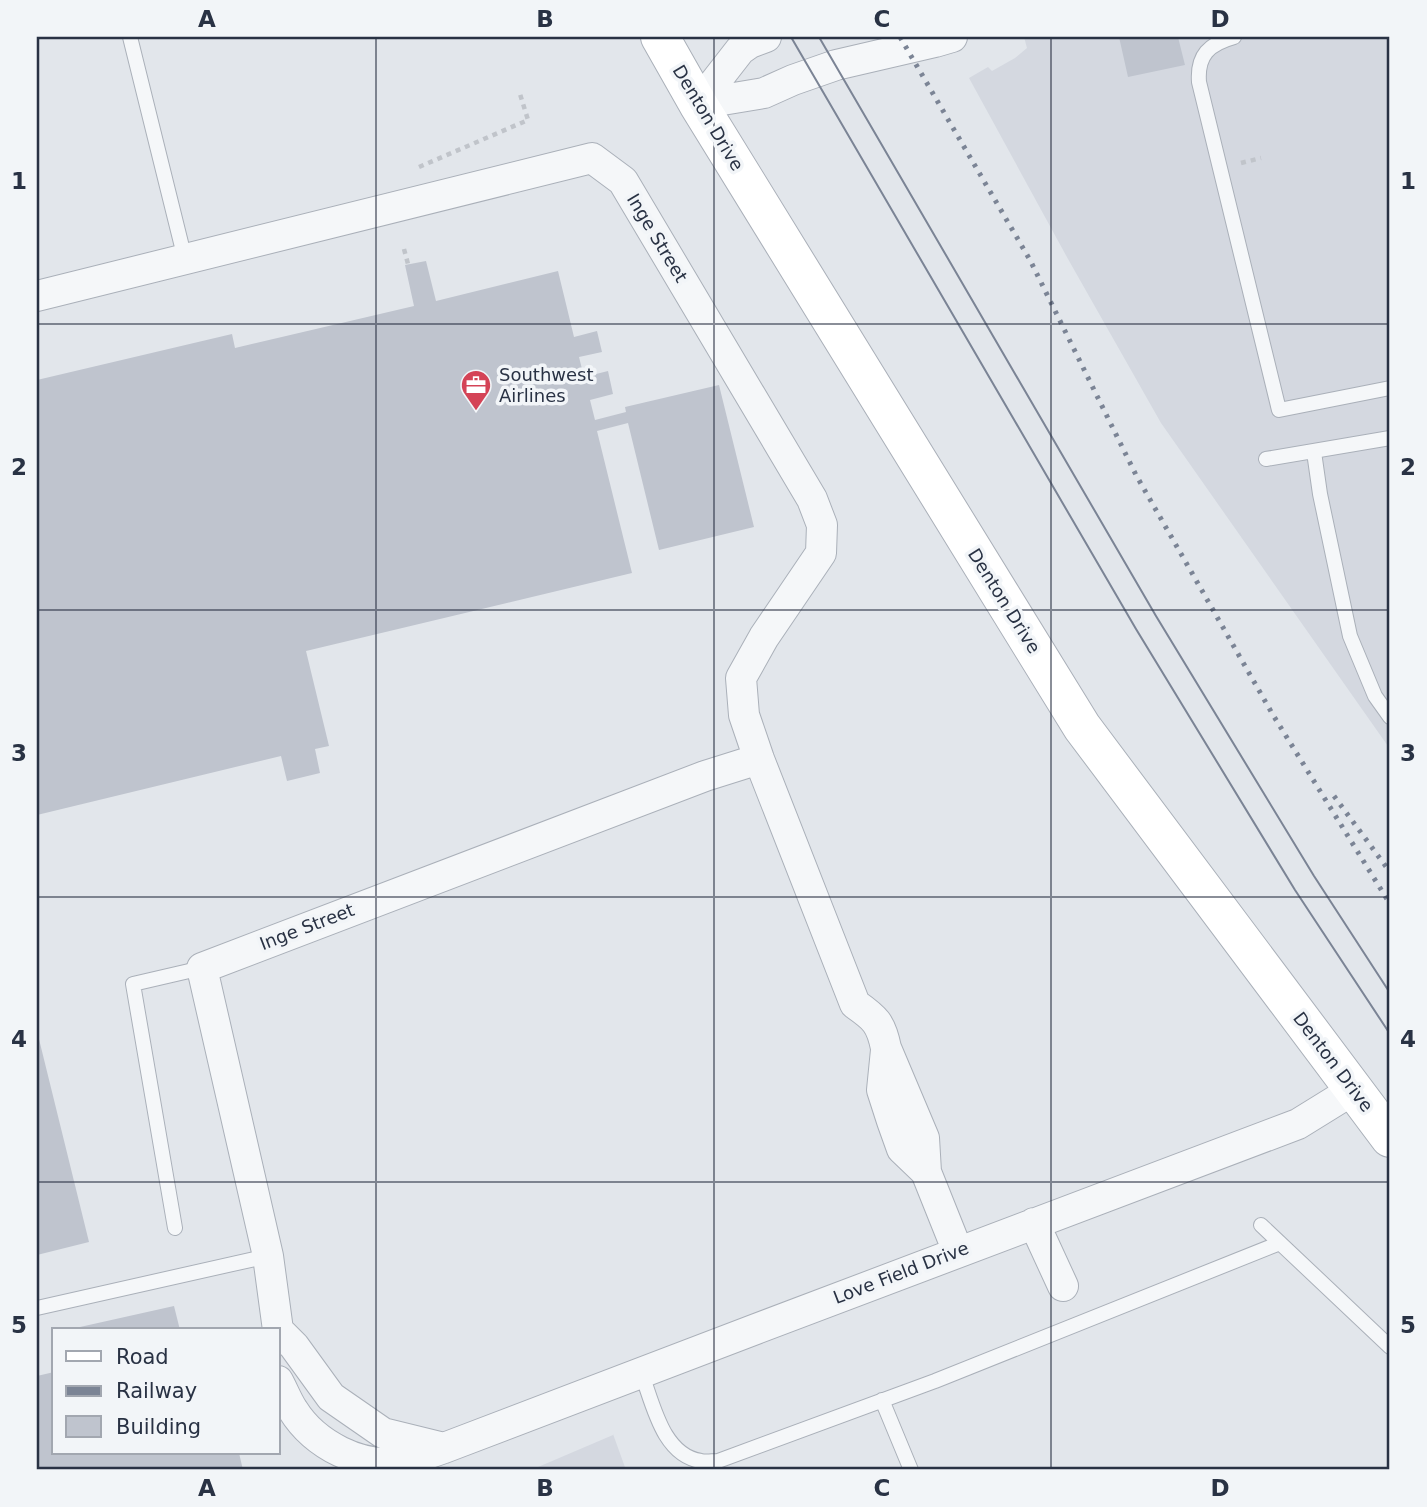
<svg xmlns="http://www.w3.org/2000/svg" width="1427" height="1507" viewBox="0 0 1427 1507" font-family="'DejaVu Sans',sans-serif">
<style>
.built{fill:#d4d8e0}
.building{fill:#bfc4ce}
.lines{fill:none;stroke-linecap:round;stroke-linejoin:round}
.lane-casing{stroke:#aab0b9;stroke-width:16}
.street-casing{stroke:#aab0b9;stroke-width:32}
.secondary-casing{stroke:#aab0b9;stroke-width:40}
.path{stroke:#c0c4ca;stroke-width:4.5;stroke-dasharray:5 5;stroke-linecap:butt}
.lane{stroke:#f5f7f9;stroke-width:14}
.street{stroke:#f5f7f9;stroke-width:30}
.secondary{stroke:#fff;stroke-width:38}
.tram{stroke:#7b8495;stroke-width:2}
.rail{stroke:#7b8495;stroke-width:5;stroke-dasharray:3.5 7;stroke-linecap:butt}
.grid{fill:none;stroke:#293244;stroke-width:2;stroke-opacity:0.55}
.labels{text-anchor:middle;stroke-width:7;stroke-linejoin:round;paint-order:stroke}
.street-label{font-size:18px;fill:#293244;stroke:#f2f5f8}
.poi-label{font-size:18px;fill:#293244;stroke:#f2f5f8;text-anchor:start}
.neatline{fill:none;stroke:#293244;stroke-width:2.5}
.grid-label{font-size:23px;text-anchor:middle;font-weight:bold;fill:#293244}
</style>
<rect width="100%" height="100%" fill="#e2e6eb"/>
<path class="built" d="M1024 37H1390V749L1161 423 1068 259 969 78 988 67 992 71 1015 58 1027 48Z
M613 1434 626 1470H531L613 1435Z"/>
<path class="building" d="M1119 37H1178L1185 65 1128 77Z
M426 261 436 301 558 271 574 337 597 331 602 352 579 357 584 377 608 371 613 394 590 400 595 420 626 412 625 407 719 385 754 527 659 550 628 423 597 431 632 573 306 651 329 746 315 749 320 773 287 781 281 756 37 815V380L232 334 235 348 414 306 405 265Z
M37 1031 89 1242 37 1255Z
M174 1306 180 1330H71V1329Z
M54 1372V1453H239L243 1470H37V1376Z"/>
<g class="lines">
<g class="lane-casing">
<path id="lane" d="M130 37 185 259
M1234 37C1209 44 1197 55 1199 82L1279 410 1390 388
M1314 452 1320 494 1350 636 1375 696 1390 717
M1266 459 1390 438
M1261 1225 1390 1347
M175 1228 133 984 202 968
M37 1308 268 1256
M641 1372C653 1403 662 1455 701 1461 706 1462 712 1461 718 1461L935 1381 1280 1243
M882 1400 911 1470"/>
</g>
<g class="street-casing">
<path id="street" d="M698 104 764 93 793 80 836 65 935 42 952 37
M698 104 740 50 750 43 766 37
M37 296 592 158 623 181 812 499 822 525 821 553 764 637 741 678 744 715 759 759 855 1004C875 1018 881 1023 886 1048L924 1138 926 1172 958 1252
M886 1050 882 1090 892 1121 902 1149 926 1172
M1034 1223 1063 1286
M278 1330 268 1256 202 968 705 776 759 759
M278 1330 294 1346 331 1397 383 1433 444 1448
M278 1381C283 1390 287 1401 293 1410 314 1444 362 1470 402 1461 416 1458 430 1453 444 1448L756 1329 1298 1124 1353 1090"/>
</g>
<g class="secondary-casing">
<path id="secondary" d="M660 37 698 104 1082 727 1390 1138"/>
</g>
<path class="path" d="M1241 163 1261 158
M419 167 528 120 520 94
M404 249 408 264"/>
<use href="#lane" class="lane"/>
<use href="#street" class="street"/>
<use href="#secondary" class="secondary"/>
<path class="tram" d="M791 37 1136 629 1295 890 1390 1034
M819 37 1156 616 1314 876 1390 993"/>
<path class="rail" d="M900 37 1030 260 1136 475 1273 715 1390 904
M1334 796 1390 872"/>
</g>
<path class="grid" d="M376 37V1470M714 37V1470M1051 37V1470M37 324H1390M37 610H1390M37 897H1390M37 1182H1390"/>
<defs>
<g id="office-pin" transform="scale(1.575)"><path d="M0 17L-7.5 6A9.5 9.5 0 1 1 7.5 6Z" fill="#d44356" stroke="#f2f5f8"/><path d="M-6-3h4V-5.5h4V-3h4V5H-6ZM-1-4.5V-3h2v-1.5ZM-6 0V1H6V0Z" fill="#fff"/></g>
</defs>
<g fill-rule="evenodd">
<use href="#office-pin" x="476" y="385"/>
</g>
<g class="labels">
<g class="street-label">
<text transform="translate(708 118) rotate(59)" y="6">Denton Drive</text>
<text transform="translate(657 238) rotate(59)" y="6">Inge Street</text>
<text transform="translate(1004 601) rotate(58)" y="6">Denton Drive</text>
<text transform="translate(307 927) rotate(-21)" y="6">Inge Street</text>
<text transform="translate(1333 1062) rotate(53)" y="6">Denton Drive</text>
<text transform="translate(901 1273) rotate(-21)" y="6">Love Field Drive</text>
</g>
<g class="poi-label">
<text x="499" y="381">Southwest<tspan x="499" dy="21">Airlines</tspan></text>
</g>
</g>
<rect width="1427" height="1507" fill="none" stroke="#f2f5f8" stroke-width="77"/>
<rect x="52" y="1328" width="228" height="126" fill="#f2f5f8" stroke="#a2a7b0" stroke-width="2"/>
<rect x="66" y="1351" width="35" height="10" fill="#ffffff" stroke="#a2a7b0" stroke-width="2"/>
<text x="116" y="1364" font-size="21" fill="#293244">Road</text>
<rect x="66" y="1386" width="35" height="10" fill="#7b8495" stroke="#a2a7b0" stroke-width="2"/>
<text x="116" y="1398" font-size="21" fill="#293244">Railway</text>
<rect x="66" y="1416" width="35" height="21" fill="#bfc4ce" stroke="#a2a7b0" stroke-width="2"/>
<text x="116" y="1434" font-size="21" fill="#293244">Building</text>
<rect x="38" y="38" width="1350" height="1430" class="neatline"/>
<g class="grid-label">
<text x="207" y="27">A</text>
<text x="545" y="27">B</text>
<text x="882" y="27">C</text>
<text x="1220" y="27">D</text>
<text x="19" y="189">1</text>
<text x="1408" y="189">1</text>
<text x="19" y="475">2</text>
<text x="1408" y="475">2</text>
<text x="19" y="761">3</text>
<text x="1408" y="761">3</text>
<text x="19" y="1047">4</text>
<text x="1408" y="1047">4</text>
<text x="19" y="1333">5</text>
<text x="1408" y="1333">5</text>
<text x="207" y="1496">A</text>
<text x="545" y="1496">B</text>
<text x="882" y="1496">C</text>
<text x="1220" y="1496">D</text>
</g>
</svg>
